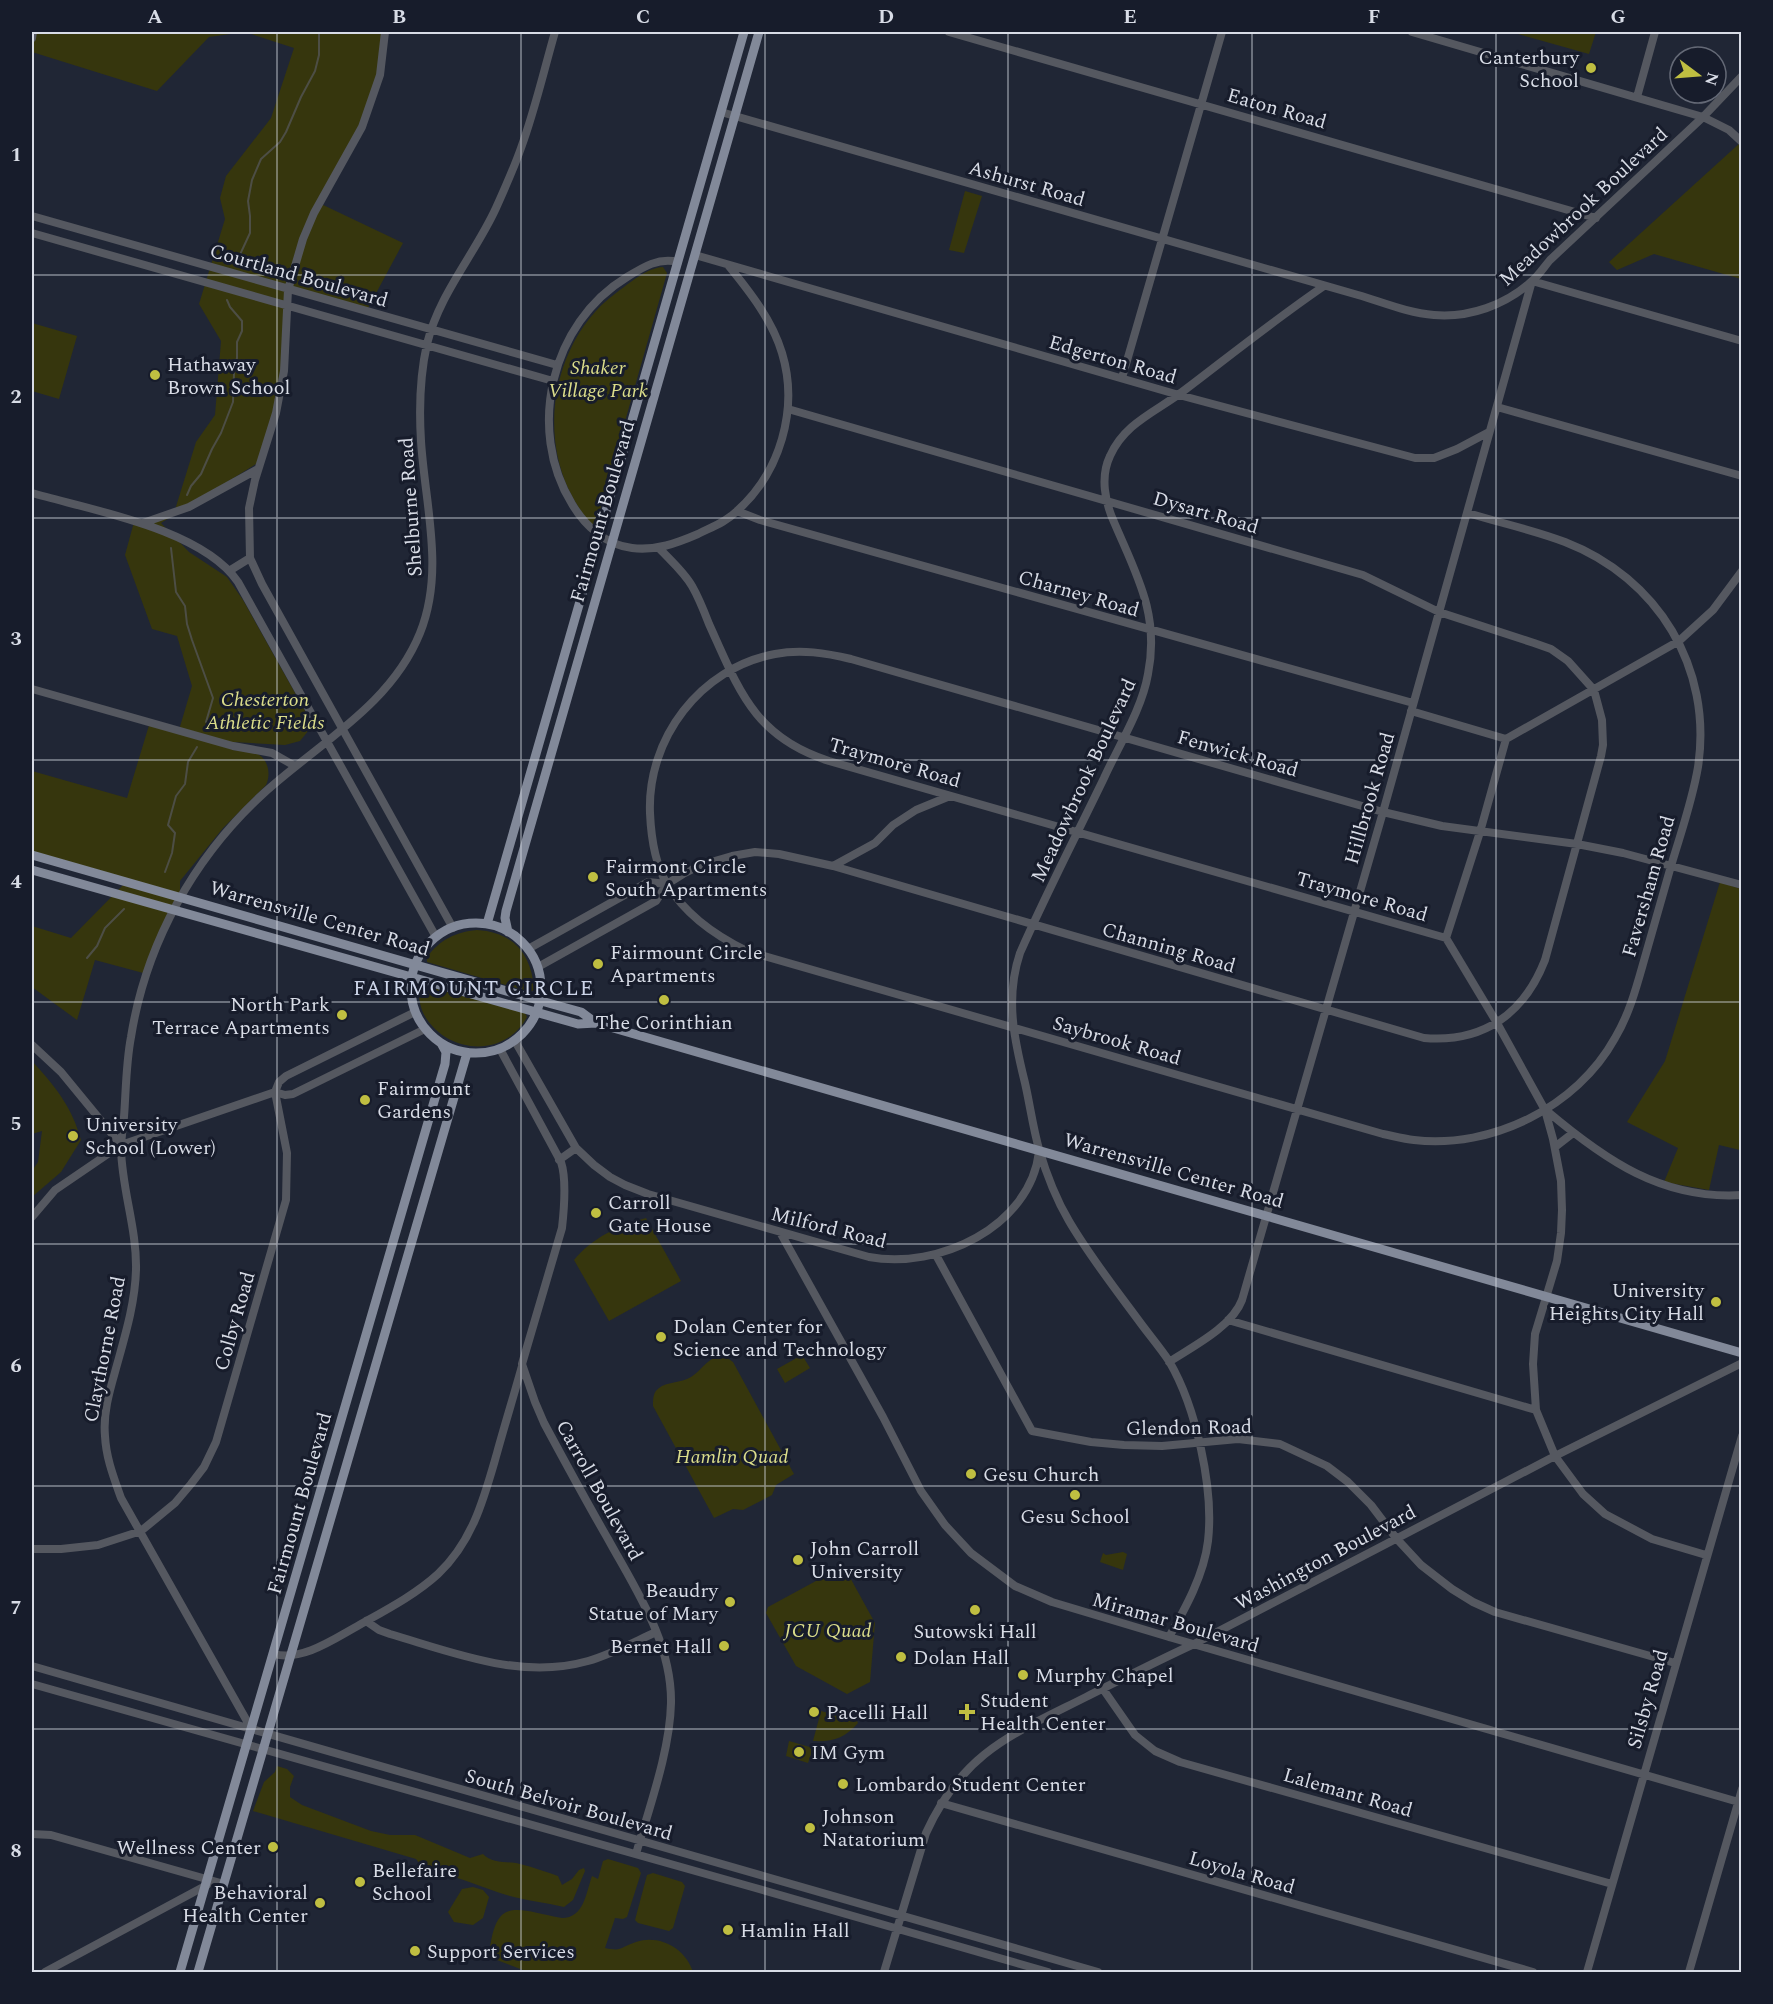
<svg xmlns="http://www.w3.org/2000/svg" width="1773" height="2004" viewBox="0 0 1773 2004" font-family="Spectral,serif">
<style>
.green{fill:#36360d}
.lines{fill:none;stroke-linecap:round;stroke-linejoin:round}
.stream{stroke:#4d4e45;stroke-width:2}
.minor{stroke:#555860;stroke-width:8}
.major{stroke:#828999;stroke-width:9}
.grid{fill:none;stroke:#d8dce6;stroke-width:1.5;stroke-opacity:0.55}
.poi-dot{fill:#bfbe41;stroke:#171c2b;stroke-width:2}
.labels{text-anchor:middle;stroke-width:6;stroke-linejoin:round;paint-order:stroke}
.poi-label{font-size:20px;fill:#d8dce6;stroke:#171c2b;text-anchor:start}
.street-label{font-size:20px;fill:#d8dce6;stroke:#171c2b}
.park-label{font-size:20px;font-style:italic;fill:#dbdd8a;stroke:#171c2b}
.neighbourhood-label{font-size:21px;letter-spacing:1.5px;fill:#cdd5e9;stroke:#171c2b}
.neatline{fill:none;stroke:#d8dce6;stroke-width:2}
.grid-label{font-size:20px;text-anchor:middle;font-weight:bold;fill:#d8dce6}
</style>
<rect width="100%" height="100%" fill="#202635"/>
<path class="green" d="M33 32H385L380 75 362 127 319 203 403 243 366 312 288 290 284 371 261 461 161 523 189 552 227 577 243 600 313 725 300 741 285 745 233 742 232 750C239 751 246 751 253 752 267 756 272 772 266 785L223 828 180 881V897L147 974 95 960 77 1020 32 987V926L71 938 126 882 32 855V771L127 798 150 722 179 730 192 686 177 636 152 629 125 555 134 522 174 513 196 442 215 415 221 341 199 304 225 219 220 198 226 176 271 118 294 48 245 32 209 37 157 91 32 52Z
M1511 32H1596L1589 54Z
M1741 142V279L1654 254 1617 270 1609 262Z
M965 191 982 196 964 253 949 250Z
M663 267 667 273 594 531C585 517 575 503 568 488 538 423 558 335 616 293 630 283 646 268 663 267Z
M32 323 77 336 59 399 32 391Z
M1720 882 1741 889V1148L1740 1150 1719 1145 1709 1190 1664 1182 1678 1148 1627 1122 1665 1061Z
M477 930C513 932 532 954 534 990L530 992 427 962V957C440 940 455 932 477 930Z
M422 985 525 1013 527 1017C506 1057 450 1055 426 1018 420 1009 419 998 418 987Z
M32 1061C55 1086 72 1107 81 1140L61 1172 32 1197V1171L38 1162 42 1131 32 1134Z
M646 1218 681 1281 609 1321 574 1260C592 1238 619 1225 646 1218Z
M802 1355 810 1368 785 1383 777 1369Z
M718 1356 726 1357 733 1362 794 1474 776 1485 772 1495 743 1510 733 1509 714 1518 653 1406C653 1399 653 1392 659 1388 666 1382 681 1383 691 1377 702 1370 705 1361 718 1356Z
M1123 1552 1127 1554 1123 1570 1100 1562 1103 1553 1106 1555Z
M838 1569 847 1572 875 1623 870 1682 847 1694 796 1666 766 1613 768 1607Z
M821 1711 857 1721 858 1723C845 1738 833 1742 813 1741Z
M789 1741 813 1748 808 1763 786 1756Z
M277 1766 287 1769 294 1776 290 1787V1797L302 1805 371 1831 390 1835H415L470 1858 483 1854C492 1864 508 1861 520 1864 533 1867 546 1872 558 1876L562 1885 572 1879 579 1870 584 1868 585 1871 573 1900 564 1907C543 1902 520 1900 500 1893 477 1885 456 1876 433 1872L429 1876 416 1859 253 1811 264 1782 275 1772Z
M608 1859 638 1868 641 1873 627 1917 623 1919 615 1918 605 1948C623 1952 620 1947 636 1942 660 1934 686 1949 693 1972H528L489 1957C495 1895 514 1909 562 1918 584 1918 586 1893 592 1876L598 1879 603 1861Z
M653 1873 682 1882 685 1886 673 1928 669 1931 638 1923 635 1920 647 1875Z
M473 1887 483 1890 489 1897 483 1918 473 1925 454 1922 448 1912 462 1889Z"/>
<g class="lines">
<path class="stream" d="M237 261 250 233V216L248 201 252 180 261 159 280 142 286 132 301 97 315 71 319 55V32
M187 495 191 486 201 474 212 449 221 433 233 402 234 373 237 358V342L242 331V321L230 307 227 300
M171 548 176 592 185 606 187 624 192 640 213 698 206 722
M165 872 172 853 175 833 168 825 176 796 185 784 188 762 197 747
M87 958 97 946 105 928 124 909"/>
<path class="minor" d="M385 32 380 75 362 127 314 213 303 239 288 290 284 371 276 413 255 480 249 508 250 558 262 584 453 928
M949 32 1596 218
M1412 32 1703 117 1729 130 1742 142
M32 38 33 32
M1637 97 1655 32
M721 112 1358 295C1382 302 1408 313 1434 315 1469 318 1506 305 1532 281 1539 275 1544 267 1550 260L1703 117 1742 76
M32 216 557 365
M32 233 553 381
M695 255 1179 395 1415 458H1434L1457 449 1489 432
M678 262C659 257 643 267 627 277 551 323 526 429 572 504 585 526 606 545 632 548 656 551 677 543 698 534 712 527 726 522 737 511 780 473 799 409 782 353 772 320 750 292 728 265
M1532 281 1742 341
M1122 378 1222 32
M1497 407 1742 476
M788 409 1363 575 1439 612 1534 643 1551 649 1568 661 1594 690 1602 720 1603 745 1601 756 1545 960C1524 1014 1483 1043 1424 1038L833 866
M32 493C91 510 202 529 238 582L436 937
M737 511 760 520 1413 703
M1468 513C1500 523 1534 530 1565 542 1658 578 1713 668 1698 767 1692 803 1679 838 1669 873 1661 901 1653 929 1645 957 1637 985 1630 1013 1615 1038 1577 1107 1492 1149 1414 1140 1404 1139 1393 1136 1383 1134L747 951C716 936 685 914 667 884 655 864 651 836 650 813 647 739 700 668 775 654 801 649 826 653 851 659L1383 812 1442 826 1577 844 1623 853 1742 885
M143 523 189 507 258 469
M659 548C670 560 684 572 692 586 699 598 704 611 709 624 739 690 754 737 829 761L1446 938 1497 1023 1545 1110 1553 1139 1561 1181 1562 1210 1561 1233 1557 1261 1535 1334 1533 1364 1536 1410 1555 1456 1583 1494 1605 1514 1652 1539 1706 1555
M229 571 250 558
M32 689 233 746 272 753 295 766
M1411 711 1506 739 1679 641 1713 610 1742 571
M1446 938 1480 832 1506 739
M528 949 648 882 667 884
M538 967 656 901 667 884 683 874 701 865 732 856 755 852 779 854 833 866 875 843 893 825 916 810 950 796
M515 1041 576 1148 594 1165 610 1177 625 1185 648 1194 869 1257C938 1270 1030 1227 1039 1152
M32 1045 61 1072 121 1145
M500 1049 561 1162C567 1180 564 1210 562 1228L522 1364 535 1402 544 1423C565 1462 586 1501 608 1539 636 1590 672 1643 671 1703 670 1751 649 1808 636 1854
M275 1092 279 1082 286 1076 415 1012
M1547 1111C1605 1160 1662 1200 1742 1195
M1555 1147 1573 1133
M559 1160 576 1148
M32 1217 55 1190 121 1145 275 1092 285 1095 293 1094 425 1029
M780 1232 883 1417 921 1491 945 1525 971 1553 1015 1586 1052 1602 1169 1637 1742 1803
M936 1255 1032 1431 1091 1442 1124 1445 1162 1446 1238 1439 1280 1444 1327 1466 1348 1482 1371 1505 1396 1538 1421 1565 1452 1589 1473 1602 1495 1612 1675 1663
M1228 1320 1536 1410
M1169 1362C1192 1347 1232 1327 1242 1300L1383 812 1532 281
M32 1549H61L98 1545 141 1531 175 1503 191 1484 204 1467 216 1442 286 1200 287 1153 275 1092
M366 1621 379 1630 390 1634C455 1653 521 1680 588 1661 612 1654 634 1642 656 1632
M1169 1637C1185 1609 1204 1575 1208 1541 1214 1488 1196 1407 1169 1361 1161 1349 1151 1337 1142 1325 1117 1291 1090 1257 1069 1221 1056 1199 1046 1173 1039 1149 1033 1128 1030 1105 1025 1083 1014 1039 1005 998 1020 953 1046 894 1076 836 1104 778 1119 745 1142 709 1148 674 1160 614 1136 574 1114 522 1105 502 1100 477 1110 456 1125 422 1158 411 1186 389 1232 354 1277 318 1324 286
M274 1654C301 1661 331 1641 354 1628 382 1612 414 1596 438 1574 473 1541 484 1498 497 1453 505 1424 514 1395 522 1366
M32 1666 1098 1972
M32 1684 752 1887 1048 1972
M1103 1689 1135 1735 1155 1751 1180 1762 1612 1884
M252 1730 121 1498C114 1478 106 1458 105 1436 103 1414 109 1393 115 1372 124 1339 135 1305 136 1270 137 1229 122 1190 121 1149 121 1139 123 1128 124 1117 126 1090 126 1063 131 1037 146 943 194 857 264 793 319 743 391 705 420 633 445 571 425 505 421 441 419 409 420 375 427 344 439 294 475 254 496 208 505 188 514 168 521 148 535 110 544 70 555 32
M941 1803 1533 1972
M32 1834 51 1835 224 1884
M45 1972 207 1885
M884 1972 926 1833C963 1752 1011 1735 1086 1697 1122 1679 1157 1661 1194 1644L1555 1456 1742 1363
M1587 1972 1742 1436
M1689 1972 1742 1789"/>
<path class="major" d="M32 855 552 1004 581 1012 596 1023 1742 1353
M32 870 578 1024 596 1023
M411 988a65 65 0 1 1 130 0a65 65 0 1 1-130 0Z
M487 924 744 32
M508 932 505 918 506 911 759 32
M180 1972 445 1064 446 1052 441 1043
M198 1972 467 1053"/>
</g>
<path class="grid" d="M277 32V1972M521 32V1972M765 32V1972M1008 32V1972M1252 32V1972M1496 32V1972M32 275H1742M32 518H1742M32 760H1742M32 1002H1742M32 1244H1742M32 1486H1742M32 1729H1742"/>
<g class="poi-dot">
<circle cx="1591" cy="68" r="6"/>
<circle cx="155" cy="375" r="6"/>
<circle cx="593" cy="877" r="6"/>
<circle cx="598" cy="964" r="6"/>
<circle cx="664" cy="1000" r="6"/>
<circle cx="342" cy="1015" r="6"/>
<circle cx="365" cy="1100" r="6"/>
<circle cx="73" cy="1136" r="6"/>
<circle cx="596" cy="1213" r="6"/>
<circle cx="1716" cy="1302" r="6"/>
<circle cx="661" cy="1337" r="6"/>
<circle cx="971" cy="1474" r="6"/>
<circle cx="1075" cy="1495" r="6"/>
<circle cx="798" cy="1560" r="6"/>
<circle cx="730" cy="1602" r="6"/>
<circle cx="975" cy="1610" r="6"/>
<circle cx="724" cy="1646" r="6"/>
<circle cx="901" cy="1657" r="6"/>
<circle cx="1023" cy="1675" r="6"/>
<circle cx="814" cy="1712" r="6"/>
<path d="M964 1703h6v6h6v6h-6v6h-6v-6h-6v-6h6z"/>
<circle cx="799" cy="1752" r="6"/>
<circle cx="843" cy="1784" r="6"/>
<circle cx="810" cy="1828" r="6"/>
<circle cx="273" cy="1847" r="6"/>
<circle cx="360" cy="1882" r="6"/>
<circle cx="320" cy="1903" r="6"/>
<circle cx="728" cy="1930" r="6"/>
<circle cx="415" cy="1951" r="6"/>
</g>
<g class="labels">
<g class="poi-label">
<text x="1579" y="64" text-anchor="end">Canterbury<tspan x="1579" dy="23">School</tspan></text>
<text x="167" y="371">Hathaway<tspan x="167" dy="23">Brown School</tspan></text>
<text x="605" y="873">Fairmont Circle<tspan x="605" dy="23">South Apartments</tspan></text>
<text x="610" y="959">Fairmount Circle<tspan x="610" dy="23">Apartments</tspan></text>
<text x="330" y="1011" text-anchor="end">North Park<tspan x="330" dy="23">Terrace Apartments</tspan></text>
<text x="664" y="1029" text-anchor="middle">The Corinthian</text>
<text x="377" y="1095">Fairmount<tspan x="377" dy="23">Gardens</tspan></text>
<text x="85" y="1131">University<tspan x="85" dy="23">School (Lower)</tspan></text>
<text x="608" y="1209">Carroll<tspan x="608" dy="23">Gate House</tspan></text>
<text x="1704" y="1297" text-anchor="end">University<tspan x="1704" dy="23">Heights City Hall</tspan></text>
<text x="673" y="1333">Dolan Center for<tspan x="673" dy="23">Science and Technology</tspan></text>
<text x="983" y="1481">Gesu Church</text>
<text x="1075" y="1523" text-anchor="middle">Gesu School</text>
<text x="810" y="1555">John Carroll<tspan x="810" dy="23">University</tspan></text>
<text x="718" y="1597" text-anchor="end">Beaudry<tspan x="718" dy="23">Statue of Mary</tspan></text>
<text x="975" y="1638" text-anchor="middle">Sutowski Hall</text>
<text x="712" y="1653" text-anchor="end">Bernet Hall</text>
<text x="913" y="1664">Dolan Hall</text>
<text x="1035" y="1682">Murphy Chapel</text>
<text x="980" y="1707">Student<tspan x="980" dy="23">Health Center</tspan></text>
<text x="826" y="1719">Pacelli Hall</text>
<text x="811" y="1759">IM Gym</text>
<text x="855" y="1791">Lombardo Student Center</text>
<text x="822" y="1823">Johnson<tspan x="822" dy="23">Natatorium</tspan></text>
<text x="261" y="1854" text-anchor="end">Wellness Center</text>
<text x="372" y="1877">Bellefaire<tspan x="372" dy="23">School</tspan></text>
<text x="308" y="1899" text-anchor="end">Behavioral<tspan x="308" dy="23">Health Center</tspan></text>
<text x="740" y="1937">Hamlin Hall</text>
<text x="427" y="1958">Support Services</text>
</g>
<g class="street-label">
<text transform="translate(1277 108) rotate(16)" y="7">Eaton Road</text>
<text transform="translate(1027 183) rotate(16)" y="7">Ashurst Road</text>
<text transform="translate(1583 206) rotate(-43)" y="7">Meadowbrook Boulevard</text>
<text transform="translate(299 275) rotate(16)" y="7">Courtland Boulevard</text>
<text transform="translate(1113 359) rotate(16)" y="7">Edgerton Road</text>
<text transform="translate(410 507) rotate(-94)" y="7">Shelburne Road</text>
<text transform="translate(602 511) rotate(-74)" y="7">Fairmount Boulevard</text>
<text transform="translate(1206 512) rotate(16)" y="7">Dysart Road</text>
<text transform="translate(1079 593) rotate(16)" y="7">Charney Road</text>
<text transform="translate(1238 753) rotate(16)" y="7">Fenwick Road</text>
<text transform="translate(895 762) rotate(16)" y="7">Traymore Road</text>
<text transform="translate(1083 780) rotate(-65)" y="7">Meadowbrook Boulevard</text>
<text transform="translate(1369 798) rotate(-74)" y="7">Hillbrook Road</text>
<text transform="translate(1648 886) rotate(-74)" y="7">Faversham Road</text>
<text transform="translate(1362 896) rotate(16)" y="7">Traymore Road</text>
<text transform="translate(320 918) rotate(16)" y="7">Warrensville Center Road</text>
<text transform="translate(1169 947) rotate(16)" y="7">Channing Road</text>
<text transform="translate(1117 1040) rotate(16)" y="7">Saybrook Road</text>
<text transform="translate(1174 1170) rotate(16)" y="7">Warrensville Center Road</text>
<text transform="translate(829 1227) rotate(14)" y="7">Milford Road</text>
<text transform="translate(234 1321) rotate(-74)" y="7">Colby Road</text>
<text transform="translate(104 1349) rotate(-79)" y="7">Claythorne Road</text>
<text transform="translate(1189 1427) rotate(-1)" y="7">Glendon Road</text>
<text transform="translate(600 1490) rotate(61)" y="7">Carroll Boulevard</text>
<text transform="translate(299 1503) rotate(-74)" y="7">Fairmount Boulevard</text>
<text transform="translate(1325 1557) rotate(-28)" y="7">Washington Boulevard</text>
<text transform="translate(1176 1622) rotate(16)" y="7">Miramar Boulevard</text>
<text transform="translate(1647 1699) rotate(-74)" y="7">Silsby Road</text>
<text transform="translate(1348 1792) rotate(16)" y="7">Lalemant Road</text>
<text transform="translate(569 1804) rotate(16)" y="7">South Belvoir Boulevard</text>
<text transform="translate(1242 1872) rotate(16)" y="7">Loyola Road</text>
</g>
<g class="park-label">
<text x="598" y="374">Shaker<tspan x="598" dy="23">Village Park</tspan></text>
<text x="265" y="706">Chesterton<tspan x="265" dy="23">Athletic Fields</tspan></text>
<text x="732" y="1463">Hamlin Quad</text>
<text x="828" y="1637">JCU Quad</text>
</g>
<g class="neighbourhood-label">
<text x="474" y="995">FAIRMOUNT CIRCLE</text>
</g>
</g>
<rect width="1773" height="2004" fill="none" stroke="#171c2b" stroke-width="66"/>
<g transform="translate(1698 75) rotate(106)"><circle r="28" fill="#171c2b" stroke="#646976" stroke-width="1.5"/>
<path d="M0-4.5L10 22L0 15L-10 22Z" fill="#bfbe41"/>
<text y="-9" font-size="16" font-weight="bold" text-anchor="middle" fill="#d8dce6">N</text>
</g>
<rect x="33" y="33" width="1707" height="1938" class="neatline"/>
<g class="grid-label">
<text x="155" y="23">A</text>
<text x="399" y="23">B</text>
<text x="643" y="23">C</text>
<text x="886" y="23">D</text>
<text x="1130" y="23">E</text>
<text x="1374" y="23">F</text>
<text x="1618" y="23">G</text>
<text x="16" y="161">1</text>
<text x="16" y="403">2</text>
<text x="16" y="645">3</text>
<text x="16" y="888">4</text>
<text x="16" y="1130">5</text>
<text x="16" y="1372">6</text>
<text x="16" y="1614">7</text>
<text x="16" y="1857">8</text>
</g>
</svg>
